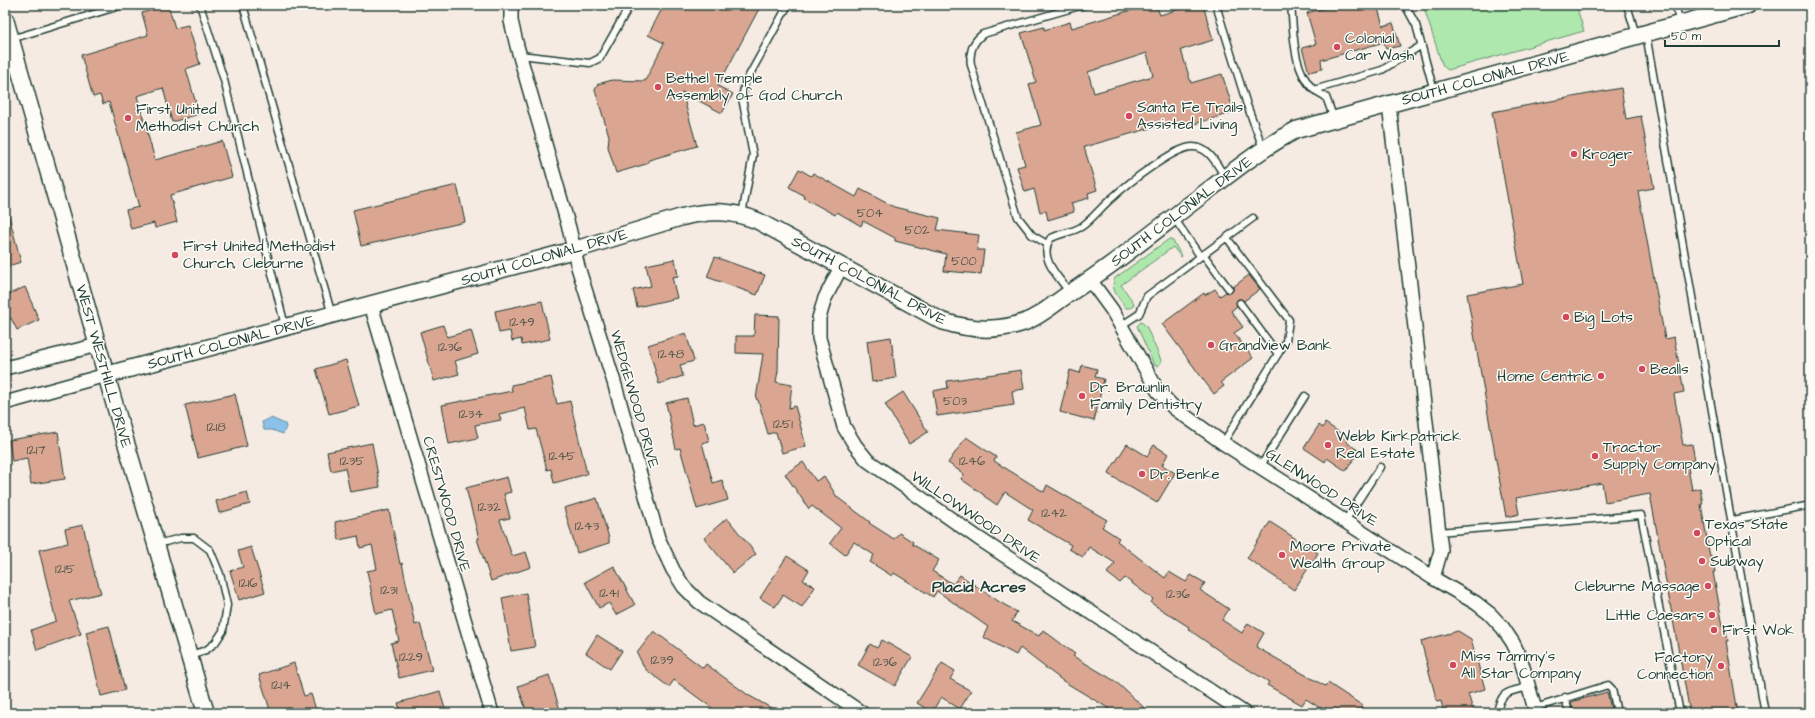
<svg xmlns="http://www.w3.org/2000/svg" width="1815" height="718" viewBox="0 0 1815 718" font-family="'Architects Daughter',sans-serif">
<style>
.green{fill:#aee8ad;stroke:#669270}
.water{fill:#8cc1ea;stroke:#608ca1}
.building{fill:#dba691;stroke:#1f3d34;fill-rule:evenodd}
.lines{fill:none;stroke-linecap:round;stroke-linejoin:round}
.service-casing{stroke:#1f3d34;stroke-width:9}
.minor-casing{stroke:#1f3d34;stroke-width:16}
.tertiary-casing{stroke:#1f3d34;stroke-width:19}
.service{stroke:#fdfcf7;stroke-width:6}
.minor{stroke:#fdfcf7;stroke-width:13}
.tertiary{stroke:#fdfcf7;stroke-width:16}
.poi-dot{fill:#d1495b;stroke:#fdfcf7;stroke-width:1.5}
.labels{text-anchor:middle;stroke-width:3;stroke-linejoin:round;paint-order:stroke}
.number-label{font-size:13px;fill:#4e574b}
.poi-label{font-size:15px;fill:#1f3d34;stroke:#fdfcf7;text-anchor:start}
.street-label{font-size:15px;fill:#1f3d34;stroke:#fdfcf7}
.neighbourhood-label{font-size:16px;font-weight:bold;fill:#1f3d34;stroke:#fdfcf7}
</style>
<rect width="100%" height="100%" fill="#f6ebe3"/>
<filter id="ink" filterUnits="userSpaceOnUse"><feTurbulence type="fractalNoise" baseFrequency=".025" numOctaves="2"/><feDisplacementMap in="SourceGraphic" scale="8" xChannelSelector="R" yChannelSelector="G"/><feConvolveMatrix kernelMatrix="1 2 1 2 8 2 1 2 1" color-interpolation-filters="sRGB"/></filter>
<g filter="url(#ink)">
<path class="green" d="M1423 5H1576L1584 31 1448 70 1443 66 1441 61Z
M1169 239 1173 241 1182 257 1180 256 1173 247 1121 285 1134 303 1133 306 1131 308H1126C1120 299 1109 289 1115 278Z
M1141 322 1146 326 1161 360V363L1157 366 1154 365 1137 326Z"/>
<path class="water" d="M271 418 285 424 286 427 283 434 272 430H264L262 422Z"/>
<path class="building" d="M168 5 175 28 188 25 200 64 186 69 199 114 172 122 163 88 137 96 155 160 222 141 232 177 170 195 177 222 155 228 154 223 131 229 126 210 139 207 109 102 103 104 100 95 93 97 81 55 148 35 142 13Z
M664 5H761L718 86 733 94 722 113 682 92 697 146 649 160 646 164 616 173 608 147 609 136 595 90 598 84 612 80 645 81 664 43 648 35Z
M1148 5H1156L1160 15 1193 5H1203L1213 40 1181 50 1191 83 1222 74 1234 112 1178 129 1176 121 1084 147 1097 190 1088 193 1089 198 1071 203 1074 212 1048 220 1046 211 1040 212 1034 189 1025 192 1017 167 1025 165 1016 132 1041 125 1029 84 1036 82 1021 33 1044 27V30L1070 22 1072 28ZM1147 53 1153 76 1094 93 1088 72Z
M1335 5H1377L1383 26 1393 23 1400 46 1386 49 1384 42 1321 60 1322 69 1309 72 1302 48 1316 44 1307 13Z
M1621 88 1626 119 1641 116 1654 188 1638 191 1665 339 1674 337 1684 392 1674 394 1683 445 1692 444 1695 460 1687 462 1692 490 1700 488 1703 504H1701L1710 557H1712L1715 572H1713L1723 626H1725L1728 641H1726L1738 713H1690L1650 494 1605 502 1602 483 1516 498 1519 514 1506 517 1467 294 1523 284 1492 112Z
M799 169 811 176 813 173 856 197 860 189 894 207 940 218 937 230 979 235 977 250H984L981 274 944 271 946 254 895 241V238L863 221 861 226 837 212 835 215 804 198 805 196 789 187Z
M457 185 465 222 361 246 353 210Z
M5 216H9L21 262 5 267Z
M715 257 765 275 757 295 707 277Z
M675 259 678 276 672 277 677 298 637 307 633 290 651 286 646 265Z
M1249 275 1260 289 1244 301 1241 299H1238L1236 303 1237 306 1231 311 1243 327 1234 333 1253 358 1221 382 1224 386 1214 394 1162 324 1204 293 1205 295 1215 289 1220 296 1226 292 1231 293 1233 290V287Z
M25 287 39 320 17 330 11 318 5 321V296Z
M542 301 550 339 522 345 521 339 512 341 510 331 499 333 495 311Z
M755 315 779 316 778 371 776 382 792 385 789 408 795 406 806 446 782 453 776 432 768 434 758 400 756 399 763 354 736 353V336H754Z
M443 325 447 337 471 330 478 354 455 361 459 374 434 381 420 332Z
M686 333 694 361 680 365 683 376 659 384 648 345Z
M891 337 896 378 872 382 867 341Z
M346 360 359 406 329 414 316 369Z
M1082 365 1097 369 1095 377 1104 379 1094 421 1060 412 1070 370 1080 373Z
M1021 370 1024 389 1012 391 1014 405 937 416 933 391 948 388 947 381Z
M551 377 557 404 570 401 587 474 554 483 551 469 547 470 536 429 530 430 525 408 499 414 501 420 475 425 478 438 449 444 442 405 512 391 511 385Z
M903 392 928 432 909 444 885 404Z
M235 394 247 446 198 458 185 405Z
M687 398 693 425 704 422 709 441 702 443 713 483 722 480 728 500 697 509 680 448 676 449 666 403Z
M1325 423 1348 438 1346 442 1359 451 1346 471 1327 458 1325 462 1304 448 1319 425 1323 428Z
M58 432 65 479 31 484 27 458 12 461 9 440Z
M966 437 996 457 994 461 1044 492 1047 485 1107 520 1102 527 1119 538 1117 541 1165 578 1169 572 1186 582 1191 575 1205 583 1200 590 1229 609 1222 620 1242 633 1248 623 1264 633 1256 647 1325 686 1328 683 1363 706 1358 713H1328L1306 699 1302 705 1267 685 1269 682 1228 657 1188 629 1189 627 1151 603 1153 599 1125 578 1120 583 1107 573 1115 563 1089 547 1083 557 1069 549 1071 545 1028 520 1033 510 1005 492 997 505 984 496V495L961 479 964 474 948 463Z
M372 443 380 487 350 492 345 468 331 471 327 452Z
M1127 444 1147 456 1154 445 1168 454 1162 465 1175 473 1157 503 1108 474Z
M803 462 816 481 824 476 837 497 870 522 869 523 894 539 899 533 913 542 912 544 939 560 932 571 953 584 960 575 998 601 1017 612 1012 621 1039 636 1043 630 1075 654 1073 656 1115 681 1150 713H1103L1108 708 1063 681 1020 648 1016 655 983 637 988 627 937 591 933 597 894 573 892 576 870 562 874 555 854 542 845 555 830 543 841 528 812 506 809 509 785 474Z
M507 477 511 492 504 494 510 518 500 520 512 556 526 552 531 567 491 581 477 539H479L466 488Z
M247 492 250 504 219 513 216 501Z
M597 498 609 538V543L577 553 564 508Z
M389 510 400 564 402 563 415 625 420 623 432 670 399 678 391 643 399 641 392 610 376 614 367 571 377 569 372 545 360 548 358 536 339 540 335 522Z
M727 518 756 554 733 573 704 538Z
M1270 522 1318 553 1294 590 1247 558Z
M83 525 95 576H96L101 593 69 601 81 634 37 650 31 630 56 621 39 550 68 543 65 529Z
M251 547 265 592 239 600 230 571 243 567 238 551Z
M787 556 809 570 803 580 815 587 802 607 783 595 775 607 760 598Z
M614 566 635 605 616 615 609 603 599 608 585 582Z
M526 593 535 647 511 651 502 598Z
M109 626 125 690 101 696 86 632Z
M654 631 703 668 706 664 748 695 780 713H719L674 680 669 687 645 669 637 653Z
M1458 631 1471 639 1485 689 1468 694 1474 713H1444L1441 701 1437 702 1421 641Z
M597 635 622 651 610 669 586 653Z
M882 640 912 657 895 686 858 665 870 644 877 648Z
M294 663 304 696 311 694 317 713H271L259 675Z
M942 663 955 671 950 679 971 691 960 709 941 697 932 712 917 703Z
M549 675 561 713H527L518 686Z
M440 691 446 713H401L398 703Z
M1607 692 1612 713H1574L1571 702Z"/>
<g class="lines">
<g class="service-casing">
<path id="service" d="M200 5 224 80 285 326
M243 5 332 315
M1216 5 1247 105 1263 148
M1291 5C1294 33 1292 68 1313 89 1316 92 1322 94 1326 97L1334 119
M1405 5 1416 25 1434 91
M1627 5 1636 35
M1676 5 1679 23
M1646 34 1765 713
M11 39 123 5
M520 55 590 63 600 58 630 5
M1314 90 1382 70 1422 45
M742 215 753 155 742 98 745 83 788 5
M1174 218 1200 256
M1047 244 1032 235 1018 217 971 65C969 52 972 42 983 34L1083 5
M1203 254 1229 289
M1070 293C1059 277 1038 259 1050 239 1059 233 1071 233 1081 227 1093 219 1101 207 1112 198 1126 185 1176 145 1194 147 1210 148 1217 165 1225 177
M1240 303 1278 354
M1122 325 1139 314 1147 296 1253 218
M1223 443 1286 341 1289 320 1227 238
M1260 467 1305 396
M1732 520 1806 506 1810 507
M1345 521 1380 467
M1438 532 1641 515 1680 713
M157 544 181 538H194L210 550 220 574 227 605 223 631 215 643 206 650 190 655
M1565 697 1569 713
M1535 708 1608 685 1612 689 1617 713
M1497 713C1501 690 1508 692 1529 687"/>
</g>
<g class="minor-casing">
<path id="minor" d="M511 5V21L517 46 569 228 578 267 614 382 658 538 673 570 684 587 699 602 862 713
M1389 105 1441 550 1433 578
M841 267 825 298 819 318V338L844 427 855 445 867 460 978 538 1244 713
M1090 280 1112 310 1158 391 1174 408 1223 443 1433 578 1476 603 1490 614 1503 628 1513 643 1521 660 1536 713
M371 305 492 713
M5 368 98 345
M5 403 106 375"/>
</g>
<g class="tertiary-casing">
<path id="tertiary" d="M5 19 113 399 206 713
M106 375 574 250 682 217C709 210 732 210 758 221L942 321C969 330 997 332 1025 322 1043 315 1057 301 1073 291 1122 259 1167 221 1214 186 1240 166 1267 145 1296 130L1748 5"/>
</g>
<use href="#service" class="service"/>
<use href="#minor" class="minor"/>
<use href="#tertiary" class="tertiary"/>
</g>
</g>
<g class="poi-dot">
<circle cx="1337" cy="47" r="4"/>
<circle cx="658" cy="87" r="4"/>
<circle cx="1129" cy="116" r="4"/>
<circle cx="128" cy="118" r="4"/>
<circle cx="1574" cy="154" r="4"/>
<circle cx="175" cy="255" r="4"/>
<circle cx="1566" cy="317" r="4"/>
<circle cx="1211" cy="345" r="4"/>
<circle cx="1642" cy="369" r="4"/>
<circle cx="1601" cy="376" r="4"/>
<circle cx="1082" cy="396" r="4"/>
<circle cx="1328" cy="445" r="4"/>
<circle cx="1595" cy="456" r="4"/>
<circle cx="1142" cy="474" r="4"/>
<circle cx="1697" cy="533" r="4"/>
<circle cx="1282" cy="555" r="4"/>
<circle cx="1702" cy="561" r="4"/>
<circle cx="1708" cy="586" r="4"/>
<circle cx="1712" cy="615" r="4"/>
<circle cx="1714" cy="630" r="4"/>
<circle cx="1453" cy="665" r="4"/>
<circle cx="1721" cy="666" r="4"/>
</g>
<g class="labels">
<g class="number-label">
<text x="870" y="217">504</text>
<text x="917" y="234">502</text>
<text x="964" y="265">500</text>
<text x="522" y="326">1249</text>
<text x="450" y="351">1236</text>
<text x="671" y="358">1248</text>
<text x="955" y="405">503</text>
<text x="471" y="418">1234</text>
<text x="783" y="428">1251</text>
<text x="216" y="431">1218</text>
<text x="36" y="454">1217</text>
<text x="562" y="460">1245</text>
<text x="352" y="465">1235</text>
<text x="972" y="465">1246</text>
<text x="489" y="511">1232</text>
<text x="1054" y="517">1242</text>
<text x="587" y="530">1243</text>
<text x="65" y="573">1215</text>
<text x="248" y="587">1216</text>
<text x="389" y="594">1231</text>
<text x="609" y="597">1241</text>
<text x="1178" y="598">1236</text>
<text x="411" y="661">1229</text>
<text x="662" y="664">1239</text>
<text x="885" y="666">1236</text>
<text x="281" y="689">1214</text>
</g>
<g class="poi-label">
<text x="1345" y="43">Colonial<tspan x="1345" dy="17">Car Wash</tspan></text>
<text x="666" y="83">Bethel Temple<tspan x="666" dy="17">Assembly of God Church</tspan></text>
<text x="1137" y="112">Santa Fe Trails<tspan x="1137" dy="17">Assisted Living</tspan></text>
<text x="136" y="114">First United<tspan x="136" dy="17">Methodist Church</tspan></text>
<text x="1582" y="159">Kroger</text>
<text x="183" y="251">First United Methodist<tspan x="183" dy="17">Church, Cleburne</tspan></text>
<text x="1574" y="322">Big Lots</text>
<text x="1219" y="350">Grandview Bank</text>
<text x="1650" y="374">Bealls</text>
<text x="1593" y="381" text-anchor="end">Home Centric</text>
<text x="1090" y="392">Dr. Braunlin<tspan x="1090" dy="17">Family Dentistry</tspan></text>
<text x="1336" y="441">Webb Kirkpatrick<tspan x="1336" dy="17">Real Estate</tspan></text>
<text x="1603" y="452">Tractor<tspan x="1603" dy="17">Supply Company</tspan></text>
<text x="1150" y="479">Dr. Benke</text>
<text x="1705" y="529">Texas State<tspan x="1705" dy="17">Optical</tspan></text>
<text x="1290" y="551">Moore Private<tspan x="1290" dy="17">Wealth Group</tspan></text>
<text x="1710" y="566">Subway</text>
<text x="1700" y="591" text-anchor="end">Cleburne Massage</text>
<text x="1704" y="620" text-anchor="end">Little Caesars</text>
<text x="1722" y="635">First Wok</text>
<text x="1461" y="661">Miss Tammy's<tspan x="1461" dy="17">All Star Company</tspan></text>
<text x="1713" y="662" text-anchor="end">Factory<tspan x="1713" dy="17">Connection</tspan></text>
</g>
<g class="street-label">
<text transform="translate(1485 78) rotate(-15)" y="5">SOUTH COLONIAL DRIVE</text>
<text transform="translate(1181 211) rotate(-37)" y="5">SOUTH COLONIAL DRIVE</text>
<text transform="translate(544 257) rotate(-16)" y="5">SOUTH COLONIAL DRIVE</text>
<text transform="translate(869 280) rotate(28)" y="5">SOUTH COLONIAL DRIVE</text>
<text transform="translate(231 342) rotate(-15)" y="5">SOUTH COLONIAL DRIVE</text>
<text transform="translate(104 366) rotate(74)" y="5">WEST WESTHILL DRIVE</text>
<text transform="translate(635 399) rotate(74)" y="5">WEDGEWOOD DRIVE</text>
<text transform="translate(1322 487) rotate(33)" y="5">GLENWOOD DRIVE</text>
<text transform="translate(447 504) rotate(74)" y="5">CRESTWOOD DRIVE</text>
<text transform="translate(976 517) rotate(34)" y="5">WILLOWWOOD DRIVE</text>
</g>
<g class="neighbourhood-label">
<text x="979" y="592">Placid Acres</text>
</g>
</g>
<rect width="1815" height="718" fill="none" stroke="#fdfcf7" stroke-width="20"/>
<rect x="10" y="10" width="1795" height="698" fill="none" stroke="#1f3d34" stroke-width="1.5" filter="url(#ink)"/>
<path d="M1665 40v6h114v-6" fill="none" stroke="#1f3d34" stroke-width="2"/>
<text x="1671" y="40" font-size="12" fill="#1f3d34" stroke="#fdfcf7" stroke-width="3" paint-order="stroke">50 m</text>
</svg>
